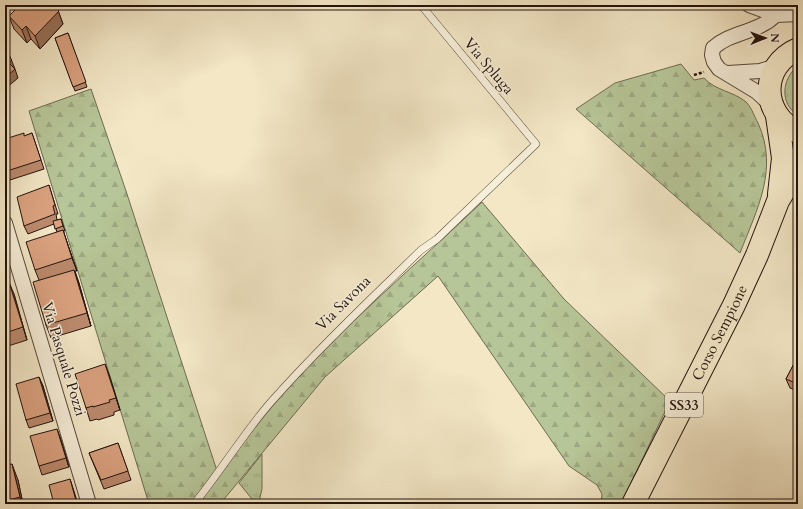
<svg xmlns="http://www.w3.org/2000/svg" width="803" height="509" viewBox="0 0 803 509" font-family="Cardo,serif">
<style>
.grass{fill:url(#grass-tufts);stroke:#6d6c52}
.forest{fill:url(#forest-firs);stroke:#6d6c52}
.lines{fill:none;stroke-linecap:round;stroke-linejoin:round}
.lane-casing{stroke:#57483b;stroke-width:8}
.street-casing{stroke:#57483b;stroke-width:16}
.primary-casing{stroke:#23130d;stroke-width:24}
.path{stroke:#23130d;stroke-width:2.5;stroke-dasharray:3 2;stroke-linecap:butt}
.lane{stroke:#f7efda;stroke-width:7}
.street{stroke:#f7efda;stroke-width:14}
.primary{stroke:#f3e7c6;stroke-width:22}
.wall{fill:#bb8a6d;stroke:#23130d}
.shaded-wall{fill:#997159;stroke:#23130d}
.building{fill:#daa17f;stroke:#23130d}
.labels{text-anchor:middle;stroke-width:3;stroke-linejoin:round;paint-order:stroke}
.shield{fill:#f7efda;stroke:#63554a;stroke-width:1}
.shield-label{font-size:14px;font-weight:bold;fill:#23130d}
.street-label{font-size:15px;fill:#23130d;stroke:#f7efda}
</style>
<defs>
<pattern id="grass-tufts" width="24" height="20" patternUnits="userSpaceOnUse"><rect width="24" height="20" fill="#b7c698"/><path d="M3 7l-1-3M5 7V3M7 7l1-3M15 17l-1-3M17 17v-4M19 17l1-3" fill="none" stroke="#9da982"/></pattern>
<pattern id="forest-firs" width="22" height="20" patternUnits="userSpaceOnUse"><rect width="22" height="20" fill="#b7c698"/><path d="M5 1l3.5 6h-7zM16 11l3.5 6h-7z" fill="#9da982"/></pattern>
</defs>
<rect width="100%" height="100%" fill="#f3e7c6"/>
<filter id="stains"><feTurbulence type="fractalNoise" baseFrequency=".005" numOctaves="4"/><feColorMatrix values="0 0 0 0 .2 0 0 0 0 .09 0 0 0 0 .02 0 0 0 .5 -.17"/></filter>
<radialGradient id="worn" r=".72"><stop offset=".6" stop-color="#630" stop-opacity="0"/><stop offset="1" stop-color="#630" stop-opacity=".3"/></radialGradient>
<path class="grass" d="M798 66V115C779 104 782 78 798 66Z
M262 454V489L259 502 256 504 239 483Z"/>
<path class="forest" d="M681 64 694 80 704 78C716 91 733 91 746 102 752 108 754 116 758 123 779 169 757 209 740 253L576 109 615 83Z
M91 89 126 191 218 474 194 504H149L29 111Z
M482 202 564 299 670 401 621 504H601L602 494 597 485 569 466 438 276 325 377 220 504H197C226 467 253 427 285 392 345 324 416 265 482 202Z"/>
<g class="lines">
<g class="lane-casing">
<path id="lane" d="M194 504C221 471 243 434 271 402 318 349 370 300 421 250L437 239 536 144 421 5"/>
</g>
<g class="street-casing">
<path id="street" d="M749 5 776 15 798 14
M728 73 760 71 777 66
M771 105 757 92 719 69 714 62 712 55 713 48C732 31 756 34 776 15
M5 223 89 504"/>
</g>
<g class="primary-casing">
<g id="primary">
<path d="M798 49C759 66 761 115 798 132"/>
<path d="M777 116 783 158 779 194"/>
<path id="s1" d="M633 504 734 305 757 255 778 201 798 167"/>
</g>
</g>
<path class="path" d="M694 75 704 72"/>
<use href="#lane" class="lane"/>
<use href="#street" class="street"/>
<use href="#primary" class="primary"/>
</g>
<path class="wall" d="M20 5H56L63 24 40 49 31 39 27 43 14 29 9 16Z
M68 33 87 87 75 91 55 38Z
M32 133 44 169 10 180 5 164 25 136Z
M49 185 58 214H56L57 220 61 219 65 231H63L77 271H75L79 283 91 326 51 338 46 325 39 280 35 270 57 232 54 224 28 234 24 226Z
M5 283 14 294 27 340 5 347Z
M798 356V391L790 388 786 379Z
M105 364 120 410 114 412V415L98 420 97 419 90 421 86 408Z
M39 377 43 386 53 421 29 428 26 420Z
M60 437 69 467 42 475 39 466Z
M118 443 131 480 104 489 89 453Z
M5 465 18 480 23 504H5Z"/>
<path class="shaded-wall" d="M52 5H56L63 24 40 49 35 36Z
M26 26 31 39 27 43 22 30Z
M9 54 15 69 18 78 5 89V78L9 63 8 56Z
M63 230 67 242 77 271 72 258Z
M74 270 79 283 91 326 87 313Z
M9 282 14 294 27 340 23 327Z
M105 364 110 377 120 410 116 398Z
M39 377 43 386 53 421 50 413Z
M57 429 60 437 69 467 66 458Z
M12 464 18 480 23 504H22L20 497Z
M70 479 73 488 78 504H77Z"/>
<path class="building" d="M20 5H53L59 11 35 36 26 26 22 30 9 16Z
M68 33 86 82 73 87 55 38Z
M5 49 9 54 8 56 12 60 9 63 15 69 5 78Z
M24 133V136L32 133 41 160 7 171 5 164V139Z
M49 185 55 205 53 206 55 214 24 226 17 197Z
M61 219 63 226 55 229 53 221Z
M63 230 72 258 35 270 26 242Z
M74 270 87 313 46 325 33 282Z
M9 282 23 327 5 333V283Z
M798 356V384L786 379Z
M105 364 116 398 109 400 110 402 93 407V406L86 408 75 374Z
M39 377 50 413 26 420 16 384Z
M57 429 66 458 39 466 30 436Z
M118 443 128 471 101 480 89 453Z
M12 464 20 497 5 501V465Z
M70 479 77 504H54L49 485Z"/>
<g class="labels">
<rect class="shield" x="665" y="393" width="38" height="24" rx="3"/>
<g class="shield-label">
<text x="684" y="410">SS33</text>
</g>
<g class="street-label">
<text transform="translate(489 66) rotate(50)" y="5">Via Spluga</text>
<text transform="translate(343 303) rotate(-45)" y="5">Via Savona</text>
<text dy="5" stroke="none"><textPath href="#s1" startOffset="192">Corso Sempione</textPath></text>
<text transform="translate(64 359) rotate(73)" y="5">Via Pasquale Pozzi</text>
</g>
</g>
<rect width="803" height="509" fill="none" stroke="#f3e7c6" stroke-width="20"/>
<rect x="6" y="6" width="791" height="497" fill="none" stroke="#23130d" stroke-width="2"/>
<rect x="10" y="10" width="783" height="489" fill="none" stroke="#23130d"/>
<g transform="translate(765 38) rotate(89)" stroke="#f7efda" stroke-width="3" paint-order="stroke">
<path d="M0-3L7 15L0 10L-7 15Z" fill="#23130d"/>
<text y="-6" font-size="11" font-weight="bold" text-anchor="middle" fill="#23130d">N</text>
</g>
<rect width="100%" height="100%" filter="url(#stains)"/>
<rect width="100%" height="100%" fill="url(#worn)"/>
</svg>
